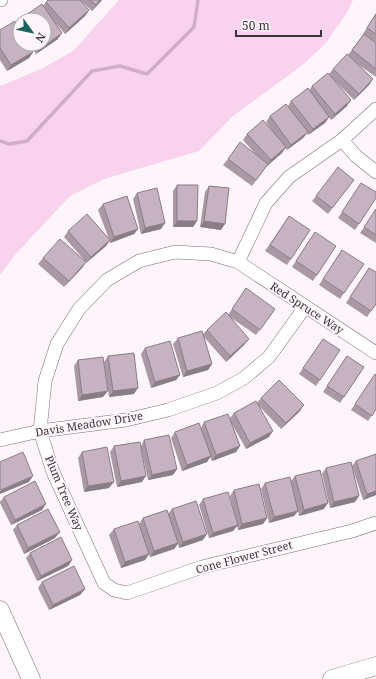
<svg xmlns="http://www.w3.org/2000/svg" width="376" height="679" viewBox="0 0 376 679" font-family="'Noto Serif',serif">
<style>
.green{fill:#f9d3ee}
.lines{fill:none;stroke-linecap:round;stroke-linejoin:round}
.stream{stroke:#d3adc8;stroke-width:3.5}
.street-casing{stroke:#7b6976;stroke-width:14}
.secondary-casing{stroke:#7b6976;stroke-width:19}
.street{stroke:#fff;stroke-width:13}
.secondary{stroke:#fff;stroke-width:18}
.wall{fill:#aa99a5;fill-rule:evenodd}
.shaded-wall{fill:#8b7d86}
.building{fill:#c6b2c0;stroke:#8b7d86}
.labels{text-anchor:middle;stroke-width:4;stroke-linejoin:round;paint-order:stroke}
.street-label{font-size:11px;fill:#3c3439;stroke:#fef5fb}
</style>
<rect width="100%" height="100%" fill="#fef5fb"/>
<path class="green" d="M119 0H353L348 11 326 43 304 64 233 116 199 151 104 179 70 196 15 255 0 275V86L41 69 73 51Z"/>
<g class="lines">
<path class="stream" d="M0 141 9 144 27 141 92 71 120 66 147 74 194 27 198 0"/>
<g class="street-casing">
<path id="street" d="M0 0H1
M342 140 356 156 376 172
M238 262 266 203 289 177 342 140 376 109
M376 353 238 262 211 254 175 252 139 261 107 280 79 309 57 344 45 381 40 431 53 472 104 583 114 590 127 593 202 567 352 531 376 523
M0 440 40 431 126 420 168 410 217 393 244 378 269 357 305 307"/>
</g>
<g class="secondary-casing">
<path id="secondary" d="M0 610 31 679
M332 679 376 666"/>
</g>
<use href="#street" class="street"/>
<use href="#secondary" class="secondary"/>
</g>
<path class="wall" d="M80 0H102L92 11Z
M46 2 89 10 85 16 65 34 52 19 58 39 36 54 29 44 33 52 29 58 7 71 0 60V30L17 24 20 19 43 6ZM20 20H44V44H20Z
M376 13V42L370 39 376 43V77L356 63 373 79 369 85 354 100 333 79 347 106 331 120 328 116 329 117 325 123 308 135 307 133 303 138 287 150 285 148 282 153 267 166 252 186 223 165 228 159 257 156 243 140 247 134 273 132 266 122 270 116 288 106 291 101 309 91 312 86 329 74 333 69 348 55 364 34H363Z
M354 180 328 214 312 201 316 196Z
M361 183 376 198 355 230 338 218Z
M177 185 197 221 193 227H173V191Z
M209 186 221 230 200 227 205 192Z
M137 193 161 229 141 234 133 199Z
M103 204 138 229 134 234 110 243V241L106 246 86 263V262L82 268 64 287 38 264 43 258 85 261 64 237 68 231 109 239 98 210Z
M376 209V243L360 233Z
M289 216 310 230 287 265 265 251Z
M311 238 336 246 313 281 292 267Z
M342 250 344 293 340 299 319 285Z
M369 268 376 304 367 317 346 303Z
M246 288 275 309 256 335 230 317 245 344 226 362 204 337 212 364 208 370 183 377 173 344 178 338 203 334 207 330 228 315Z
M323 339 340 350 316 386 299 374Z
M145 348 180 375 176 380 151 388 141 354Z
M108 356 134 394 109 397 104 362Z
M347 356 364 367 340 403 323 392Z
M78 360 103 397 78 401 74 366Z
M375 374 376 409 368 421 351 410Z
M261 398 300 411 281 429 259 406 269 437 246 449 232 424 240 446 236 452 212 461 210 457 207 462 182 471 171 438 175 432 201 428 204 422 230 418 234 413 257 403Z
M144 440 177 469 173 475 148 480 142 452V482L117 487 110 452 114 446H141Z
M82 452 109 488 84 492 78 458Z
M376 454V495L363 500 352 466 356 461Z
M326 468 359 496 355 502 330 508 322 474Z
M295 476 324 509 299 516 298 511 294 516 269 523 261 489 265 483 291 481Z
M234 490 267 518 263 524 238 530 237 526 233 531 209 538 199 505 203 499 235 515 230 496Z
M4 497 42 510 11 525 0 503V502Z
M172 509 203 540 179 548 178 544 174 549 150 557 149 554 145 560 121 568 109 535 114 529 139 524 143 518 168 514Z
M17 525 55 538 24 554 13 530Z
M30 553 72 560 68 566 37 581 26 558Z
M42 582 85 589 80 595 49 610 38 588Z"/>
<path class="shaded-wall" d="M100 0H102L92 11 96 5Z
M89 10 85 16 65 34 69 28Z
M62 33 58 39 36 54 40 49Z
M33 52 29 58 7 71 11 65Z
M373 79 369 85 354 100 359 94Z
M351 100 347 106 331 120 335 114Z
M329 117 325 123 308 135 313 129Z
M308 132 303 138 287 150 291 145Z
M286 147 282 153 267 166 271 160Z
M177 221H197L193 227H173Z
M204 221 225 224 221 230 200 227Z
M165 223 161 229 141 234 145 228Z
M138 229 134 234 110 243 114 237Z
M110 240 106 246 86 263 91 257Z
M86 262 82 268 64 287 69 281Z
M249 339 245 344 226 362 230 356Z
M212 364 208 370 183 377 187 371Z
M180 375 176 380 151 388 155 382Z
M138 388 134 394 109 397 113 391Z
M108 391 103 397 78 401 82 395Z
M304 405 300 411 281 429 286 423Z
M273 431 269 437 246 449 250 443Z
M240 446 236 452 212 461 216 455Z
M211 456 207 462 182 471 187 465Z
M177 469 173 475 148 480 152 475Z
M33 476 29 482 0 494V491L1 490Z
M146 476 142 482 117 487 121 481Z
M114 482 109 488 84 492 88 486Z
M376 491V495L363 500 367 494Z
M359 496 355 502 330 508 334 502Z
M328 503 324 509 299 516 304 510Z
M46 504 42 510 11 525 15 520Z
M298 511 294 516 269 523 274 517Z
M267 518 263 524 238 530 242 524Z
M238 525 233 531 209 538 213 533Z
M60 532 55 538 24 554 28 548Z
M207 534 203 540 179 548 183 542Z
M178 543 174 549 150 557 154 551Z
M149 554 145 560 121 568 125 562Z
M72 560 68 566 37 581 41 576Z
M85 589 80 595 49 610 53 605Z"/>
<path class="building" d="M48 0H80L89 10 69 28 46 2Z
M90 0H100L96 5Z
M42 4 62 33 40 49 37 44H44V20H20V19Z
M376 14V34L367 28Z
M15 21 20 29V44H29L33 52 11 65 0 48V30Z
M364 34 376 43V69L352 50Z
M347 54 373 79 359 94 333 69Z
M328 73 351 100 335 114 312 86Z
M308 88 329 117 313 129 291 101Z
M286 104 308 132 291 145 270 116Z
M263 120 286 147 271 160 247 134Z
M240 142 268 164 256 180 228 159Z
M338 167 354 180 332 208 316 196Z
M361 183 376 192V198L359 224 342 212Z
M177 185H198L197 221H177Z
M209 186 229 188 225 224 204 221Z
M157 188 165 223 145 228 137 193Z
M127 196 138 229 114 237 103 204Z
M376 209V235L364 227Z
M87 214 110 240 91 257 68 231Z
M289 216 310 230 291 259 270 245Z
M315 232 336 246 317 275 296 261Z
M60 239 86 262 69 281 43 258Z
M342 250 364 264 344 293 323 279Z
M369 268 376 272V304L371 311 350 297Z
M246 288 275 309 260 330 232 309Z
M226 312 249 339 230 356 207 330Z
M202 331 212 364 187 371 178 338Z
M323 339 340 350 320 380 303 368Z
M170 341 180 375 155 382 145 348Z
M134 353 138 388 113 391 108 356Z
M347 356 364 367 344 397 327 386Z
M103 357 108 391 82 395 78 360Z
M375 374 376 375V409L372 416 355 404Z
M279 380 304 405 286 423 261 398Z
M256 401 273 431 250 443 234 413Z
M228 414 240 446 216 455 204 422Z
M199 423 211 456 187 465 175 432Z
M169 435 177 469 152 475 144 440Z
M140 442 146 476 121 481 114 446Z
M107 447 114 482 88 486 82 452Z
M23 452 33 476 1 490 0 488V462Z
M376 454V491L367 494 356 461Z
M351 462 359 496 334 502 326 468Z
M320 470 328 503 304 510 295 476Z
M290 477 298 511 274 517 265 483Z
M35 481 46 504 15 520 4 497Z
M259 484 267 518 242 524 234 490Z
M228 492 238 525 213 533 203 499Z
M196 501 207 534 183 542 172 509Z
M48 509 60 532 28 548 17 525Z
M167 510 178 543 154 551 143 518Z
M138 521 149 554 125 562 114 529Z
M61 537 72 560 41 576 30 553Z
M74 566 85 589 53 605 42 582Z"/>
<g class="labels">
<g class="street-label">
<text transform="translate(307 308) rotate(33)" y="4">Red Spruce Way</text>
<text transform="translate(89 424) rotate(-9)" y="4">Davis Meadow Drive</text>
<text transform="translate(64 493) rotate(67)" y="4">Plum Tree Way</text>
<text transform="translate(244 557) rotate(-15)" y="4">Cone Flower Street</text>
</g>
</g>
<g transform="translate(32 32) rotate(123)"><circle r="19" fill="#fef5fb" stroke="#b0a8ad"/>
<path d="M0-3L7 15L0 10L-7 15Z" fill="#18645d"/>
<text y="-6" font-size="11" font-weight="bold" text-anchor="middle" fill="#3c3439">N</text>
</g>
<path d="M236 30v6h85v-6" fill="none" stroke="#3c3439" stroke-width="2"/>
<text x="242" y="30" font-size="12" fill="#3c3439" stroke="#fef5fb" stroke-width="3" paint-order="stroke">50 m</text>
</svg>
